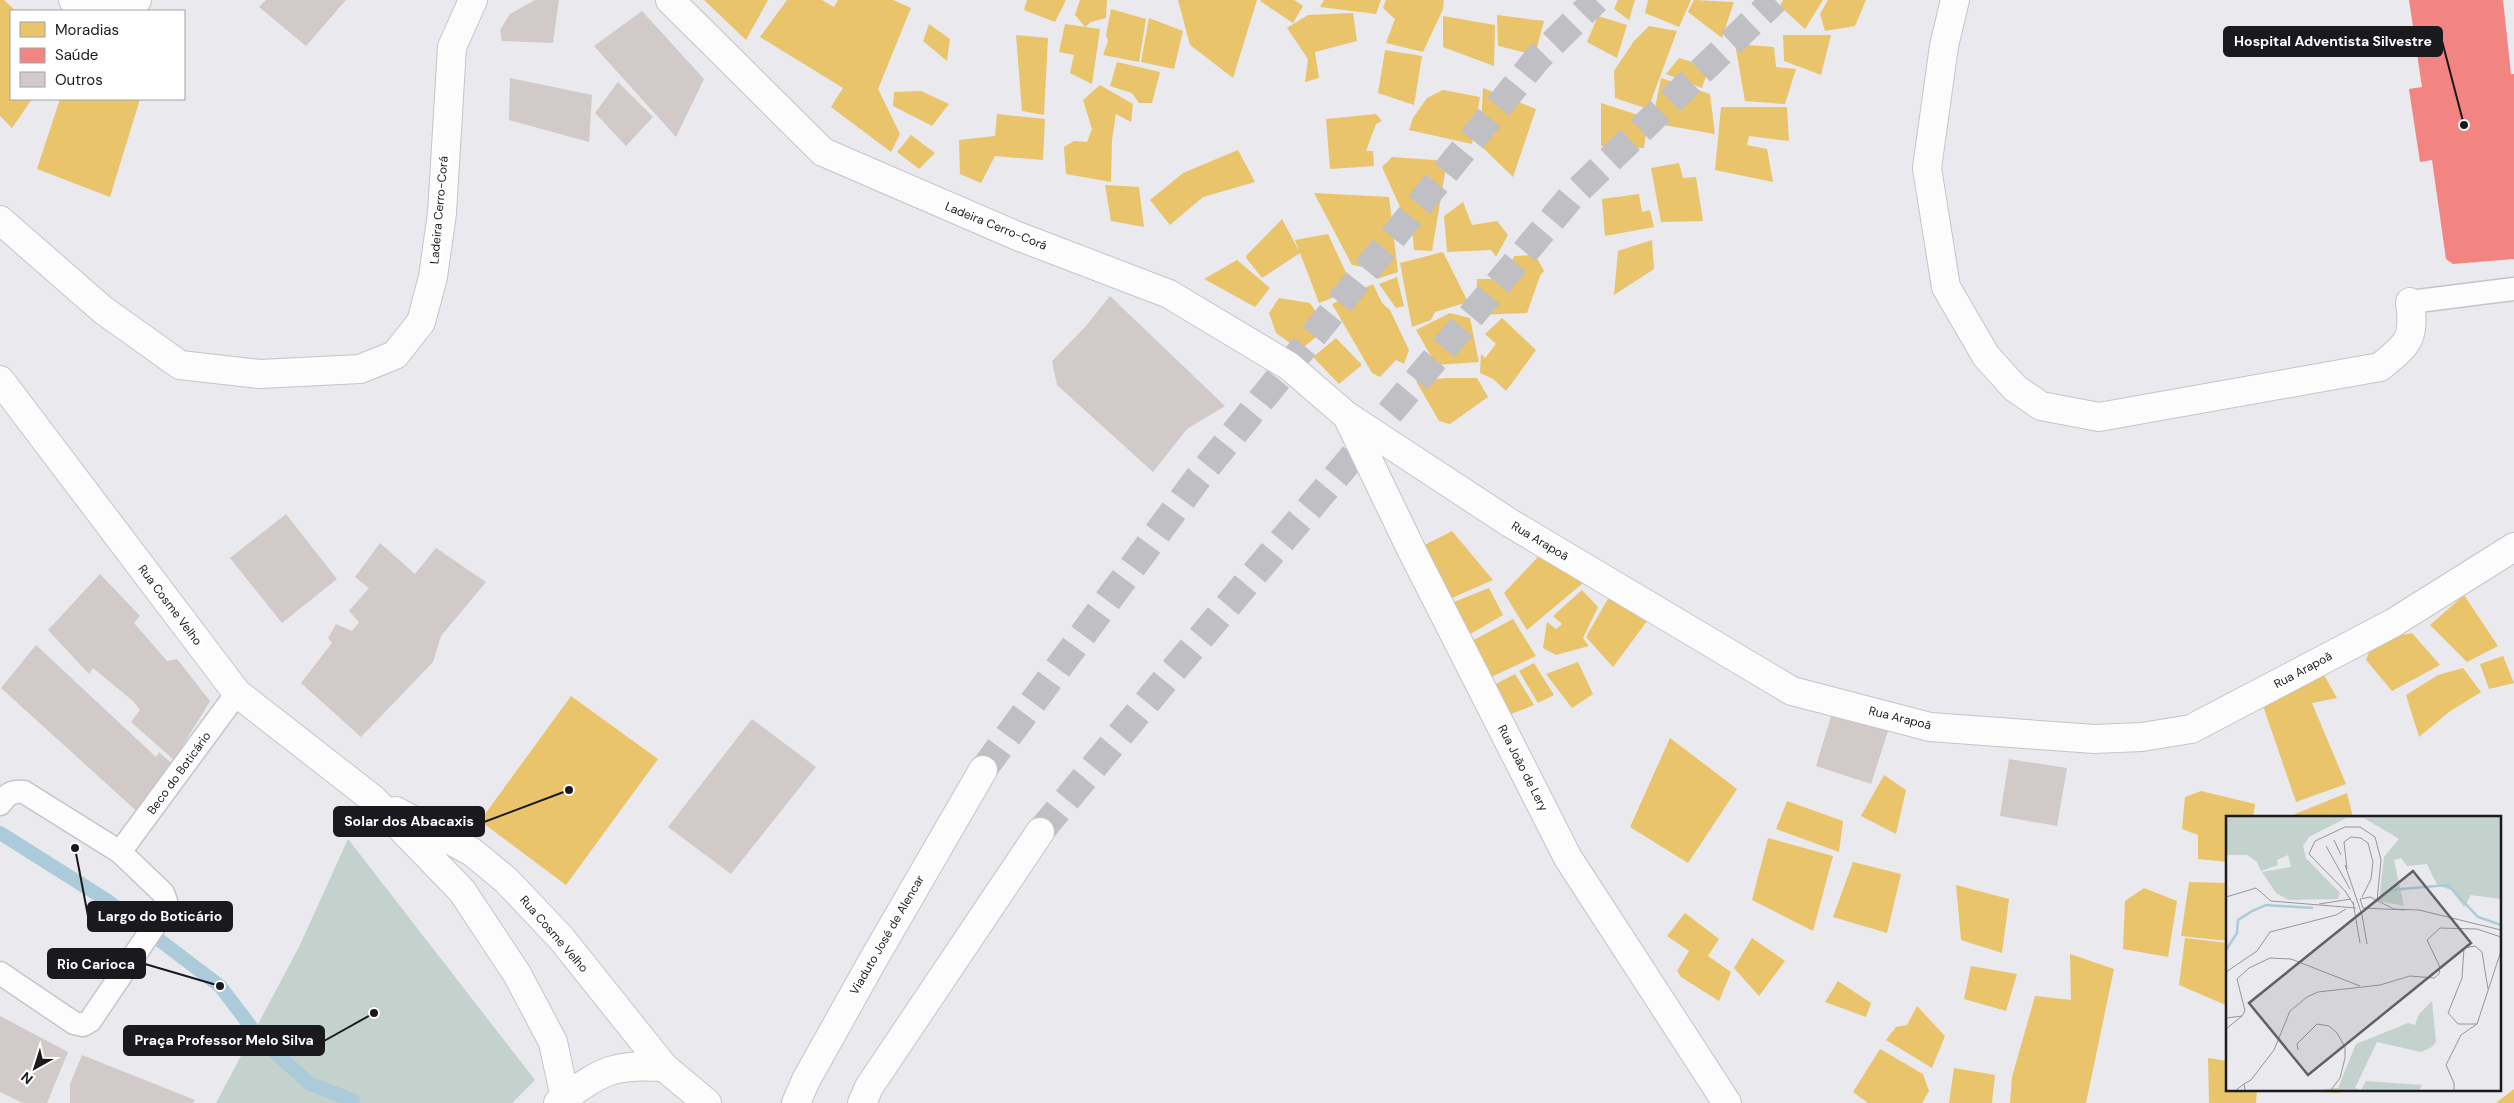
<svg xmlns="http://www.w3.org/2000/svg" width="2514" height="1103" viewBox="0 0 2514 1103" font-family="'DM Sans',sans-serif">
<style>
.green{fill:#c3d2cc}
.homes{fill:#e9c46a}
.health{fill:#f28482}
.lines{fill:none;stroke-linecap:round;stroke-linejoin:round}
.stream{stroke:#abcbda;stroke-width:14}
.building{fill:#d1cac8}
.highway-tunnel{stroke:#c0bfc4;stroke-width:28;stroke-dasharray:28 14;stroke-linecap:butt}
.lane-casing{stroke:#c5c5c9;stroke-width:25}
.street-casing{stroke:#c5c5c9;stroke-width:30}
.secondary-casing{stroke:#c5c5c9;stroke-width:30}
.highway-casing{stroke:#c5c5c9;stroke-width:30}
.lane{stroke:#fcfcfc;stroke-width:22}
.street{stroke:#fcfcfc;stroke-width:28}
.secondary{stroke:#fcfcfc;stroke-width:28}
.highway{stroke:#fcfcfc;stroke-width:28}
.labels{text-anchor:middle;stroke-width:5;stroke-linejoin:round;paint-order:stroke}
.street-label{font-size:12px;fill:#1a191d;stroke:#fff}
.inset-river{fill:none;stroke:#abcbda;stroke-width:2.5}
.inset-road{fill:none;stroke:#96969a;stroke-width:1}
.view{fill:#626266;fill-opacity:0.15;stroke:#626266;stroke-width:2.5}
.inset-edge{fill:none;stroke:#1a191d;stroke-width:2.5}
.leader{fill:none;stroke:#1a191d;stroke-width:2}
.callout-dot{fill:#1a191d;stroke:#fff;stroke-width:2}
.callout{fill:#1a191d;stroke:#1a191d;stroke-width:2}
.callout-label{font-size:14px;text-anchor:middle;font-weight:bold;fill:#fff}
</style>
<rect width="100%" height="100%" fill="#e9e9ee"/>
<path class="green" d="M348 839 535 1080 512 1103H216L299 947Z"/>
<path class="homes" d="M0 0H4L16 11H11V99H32L12 128 0 116Z
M704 0H768L746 40Z
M787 0H822L834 7 838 0H893L911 8 878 89 900 134 891 152 831 107 843 88 760 37Z
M1027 0H1066L1055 22 1024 10Z
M1080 0H1107L1106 18 1091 22 1085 27 1075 15Z
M1178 0H1257L1233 78 1190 45Z
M1262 0H1294L1303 6 1293 23 1260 1Z
M1324 0H1381L1376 14 1320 7Z
M1386 0H1444L1443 9 1423 52 1386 43 1395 19 1383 8Z
M1618 0H1635L1629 20 1614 9Z
M1648 0H1691L1679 27 1645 13Z
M1694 0 1734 2 1722 38 1688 12Z
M1783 0H1823L1805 29 1780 6Z
M1828 0H1866L1855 26 1825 31 1820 14Z
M1111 9 1146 19 1139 62 1103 55 1108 41 1106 35Z
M1353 13 1357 41 1315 52 1319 78 1305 82 1308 59 1287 28 1308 15Z
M1497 15 1544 21 1535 55 1498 46Z
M1443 16 1495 25 1494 66 1443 47Z
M1598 16 1627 25 1617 58 1587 42Z
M1149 18 1183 31 1174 69 1141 62Z
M929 24 950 39 947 61 923 41Z
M1065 24 1100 29 1092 84 1070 73 1074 55 1059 52Z
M1649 26 1677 31 1648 109 1615 98 1614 71 1634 41Z
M1016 35 1048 38 1044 115 1022 111Z
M1783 35H1831L1821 75 1784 61Z
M1735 44 1774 47 1776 67 1796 69 1785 104 1745 101Z
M1385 50 1422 56 1414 105 1378 93Z
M1679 58 1709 67 1702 88 1666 74Z
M1117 62 1160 72 1152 103H1139L1132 93 1110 86Z
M1661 78 1710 94 1715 134 1652 123Z
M1100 85 1133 104 1131 122 1116 114 1112 140 1111 182 1066 174 1064 147 1074 141 1087 142 1092 129 1083 100Z
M1483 88 1536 109 1513 177 1480 145Z
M1443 90 1480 97 1472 144 1409 130 1413 118 1427 98Z
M921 91 949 104 932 126 893 106 894 92Z
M60 99H140L110 197 37 169Z
M1601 103 1648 118 1644 148 1601 146Z
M1721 107H1787L1789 141 1749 136 1747 145 1767 149 1773 182 1715 170Z
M997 114 1045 119 1043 160 995 156 981 183 960 174 959 140 995 136Z
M1376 114 1382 121 1376 124 1366 151H1373L1374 166 1330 169 1326 119Z
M911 135 935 153 919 169 897 152Z
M1238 150 1255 182 1203 197 1170 225 1150 200 1183 173Z
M1392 157 1447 161 1432 251 1414 250 1411 219 1401 209 1382 167Z
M1679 163 1683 178 1696 177 1703 221 1661 222 1651 168Z
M1105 185 1139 187 1144 227 1111 221Z
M1314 193 1389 197 1398 272 1377 279 1372 256 1362 258 1363 267 1352 265Z
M1639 194 1642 212 1650 210 1654 227 1605 236 1602 199Z
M1463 202 1472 225 1497 221 1508 235 1496 257 1491 250 1447 252 1444 216Z
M1282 219 1299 251 1295 240 1328 234 1348 277 1335 286 1340 295 1319 303 1300 253 1262 278 1247 259 1246 256Z
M1652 240 1654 269 1614 295 1618 251Z
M1443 252 1468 302 1435 312 1431 320 1412 327 1400 263Z
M1535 255 1544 271 1540 276 1527 313 1476 315 1477 279H1505L1514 256Z
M1237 260 1270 288 1255 307 1204 279Z
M1397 277 1404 306 1396 308 1379 284Z
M1373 284 1382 303 1390 310 1409 350 1404 364 1396 360 1380 377 1372 373 1332 304Z
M1279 298 1310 303 1327 328 1300 350 1276 333 1269 313Z
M1450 313 1470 318 1479 362 1436 365 1416 330Z
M1502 318 1536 350 1506 391 1493 379 1480 373 1481 354 1485 358 1496 344 1485 334Z
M1336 338 1362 365 1339 384 1313 357Z
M1446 378H1477L1488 397 1450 424 1439 421 1416 381Z
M1452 531 1493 580 1445 601 1419 548Z
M1539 556 1583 583 1527 630 1504 593Z
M1489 588 1503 615 1467 636 1449 604Z
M1582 590 1598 607 1583 638 1589 646 1556 655 1543 648 1547 622 1556 629 1562 624 1553 616Z
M2464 595 2498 646 2467 662 2430 625Z
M1609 597 1653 613 1613 667 1586 637Z
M1513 619 1536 656 1487 679 1468 643Z
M2412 633 2440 665 2392 691 2366 660 2373 641Z
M2503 656 2514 683 2489 689 2480 664Z
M1578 662 1593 694 1572 708 1546 674Z
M1534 663 1554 695 1538 703 1519 671Z
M2320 668 2337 698 2312 703 2346 784 2296 802 2260 697Z
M2463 668 2481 692 2449 712 2419 737 2406 695 2438 675Z
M1515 674 1534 705 1511 714 1490 687Z
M571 696 658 759 566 885 480 821Z
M1670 738 1737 789 1688 863 1630 827Z
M1884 775 1906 790 1896 834 1861 816Z
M2201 791 2255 804 2253 817H2228V862L2198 859V835L2182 829 2185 797Z
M2347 793 2353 817H2295V814Z
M1787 801 1843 821 1839 852 1776 829Z
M1768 838 1833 856 1813 931 1752 900Z
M1853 862 1901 874 1887 933 1833 917Z
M2189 882 2228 883V941L2181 936Z
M1956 885 2009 899 2002 953 1961 940Z
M2144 888 2177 901 2168 957 2123 949 2125 901Z
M1685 913 1719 939 1708 956 1731 972 1719 1001 1681 977 1677 971 1689 951 1667 936Z
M1752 938 1785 961 1759 996 1734 968Z
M2185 938 2228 943V1006L2179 985Z
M2070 954 2114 969 2086 1103H2010L2012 1077 2035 996 2071 1000Z
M1971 966 2017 974 2006 1011 1964 999Z
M1838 981 1871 1003 1866 1017 1825 1002Z
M1917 1006 1945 1036 1932 1068 1886 1040 1896 1027 1907 1025Z
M1880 1049 1923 1074 1929 1091 1922 1103H1868L1853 1092Z
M2208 1058 2228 1061V1089H2257L2256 1103H2209Z
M1954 1068 1995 1075 1992 1103H1949Z
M2301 1089H2339V1093L2301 1091Z
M2514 1089V1103H2496Z"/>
<path class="health" d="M2409 0H2503L2511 74H2514V259L2453 264 2446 259 2432 160 2420 162 2409 89 2422 87Z"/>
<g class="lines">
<path class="stream" d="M0 833 108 901 220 986 261 1040 310 1084 353 1100"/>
</g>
<path class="building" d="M266 0H346L306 46 259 7Z
M535 0H559L553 43 502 41 500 30 510 14Z
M642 11 704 79 676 137 594 46Z
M510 78 592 95 589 142 509 120Z
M618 82 653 117 626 146 595 113Z
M1110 296 1225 406 1187 429 1153 472 1057 385 1052 361 1085 327Z
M286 514 337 579 282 623 230 558Z
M380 543 415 574 436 548 486 582 441 636 433 662 361 737 301 683 332 643 328 638 336 624 352 631 359 622 349 611 369 588 355 577Z
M100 574 140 616 134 623 167 661 177 659 210 701 174 760 131 722 140 710 133 701 93 668 89 674 48 630Z
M36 645 156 757 159 752 171 763 142 816 1 688Z
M1833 710 1889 728 1871 784 1816 766Z
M752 719 816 767 731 874 668 827Z
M2009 759 2067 768 2057 826 2000 816Z
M0 1016 68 1052 47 1103H23L0 1092Z
M82 1055 195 1100 193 1103H70V1084Z"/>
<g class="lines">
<path class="highway-tunnel" d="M983 770 1198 478 1537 59 1596 0
M1040 832 1171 673 1571 197 1775 0"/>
<g class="lane-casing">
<path id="lane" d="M2410 302 2514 289
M0 804C7 794 12 791 24 792L120 852 163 893 166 901 165 910 90 1021 83 1025 74 1023 0 973
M120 852 237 693"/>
</g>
<g class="street-casing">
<path id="street" d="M73 0 109 8 137 0
M670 0 823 152 1015 235 1169 294 1289 366 1347 416 1510 523 1792 691 1930 727 2094 739 2142 737 2191 729 2393 623 2514 547
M1955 0 1944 46 1927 168 1946 287 1986 356 2015 388 2041 406 2099 417 2380 367C2408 344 2415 340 2410 302
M0 220 103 310 180 365 260 374 360 369 395 355 421 322 433 277 442 213 452 47 473 0
M1347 416 1411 549 1568 858 1727 1103"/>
</g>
<g class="secondary-casing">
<path id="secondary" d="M0 380 237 693 373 799 462 891 517 974 553 1042 566 1103
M396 811 472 852 506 880 561 938 664 1067 707 1103
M564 1098C604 1070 614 1064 664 1067"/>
</g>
<g class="highway-casing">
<path id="highway" d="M558 1103 564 1098
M796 1103 806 1080 873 960 983 770
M862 1103 869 1087 1040 832"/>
</g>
<use href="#lane" class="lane"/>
<use href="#street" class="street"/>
<use href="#secondary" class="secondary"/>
<use href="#highway" class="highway"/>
</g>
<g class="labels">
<g class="street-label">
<text transform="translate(439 210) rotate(-85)" y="4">Ladeira Cerro-Corá</text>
<text transform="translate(996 226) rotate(22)" y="4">Ladeira Cerro-Corá</text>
<text transform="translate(1540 541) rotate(31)" y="4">Rua Arapoã</text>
<text transform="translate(170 605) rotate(53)" y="4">Rua Cosme Velho</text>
<text transform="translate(2303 670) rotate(-28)" y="4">Rua Arapoã</text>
<text transform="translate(1900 718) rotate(14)" y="4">Rua Arapoã</text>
<text transform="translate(1523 768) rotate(63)" y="4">Rua João de Lery</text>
<text transform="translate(179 773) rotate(-54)" y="4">Beco do Boticário</text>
<text transform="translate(554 934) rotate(49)" y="4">Rua Cosme Velho</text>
<text transform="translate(887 935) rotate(-60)" y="4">Viaduto José de Alencar</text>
</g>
</g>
<g transform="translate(2226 816)">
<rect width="275" height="275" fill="#e9e9ee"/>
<path d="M0 1H275V83L245 79 238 91 225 74 211 69 201 48 181 50 175 42 168 44 178 90 153 85 158 41 173 23 138 2H120L83 21 77 30 80 42 114 77 112 83 63 84 50 77 36 56 65 51 62 39 51 44 52 49 35 55 31 46 21 39H0ZM206 185 210 226 206 231 195 236 151 226 129 272 134 274H85L112 272 130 228 182 207 189 209 193 198ZM140 265 196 269 193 274H135Z" fill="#c3d2cc"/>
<path class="inset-river" d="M164 74 222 69 252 101 275 109M0 134 11 117 12 104 26 95 40 89 87 92"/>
<path class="inset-road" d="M108 24 115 39M100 30 124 73M119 49 136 99 141 128M121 53 118 26 125 21 135 22 142 27 147 46 145 63 136 81M0 81 30 72 45 85 130 92M127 86 134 127M93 88 125 83M128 89 119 75 83 38 89 25 119 11H134L149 21 155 44 151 85M179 94 137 92 134 83 144 81 168 93 193 94 275 114M0 156 31 135 44 116 110 99 120 93M16 200 19 195 11 163 23 152 44 142 65 143 134 170M0 202 16 200 0 213M251 208H232L222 197 236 162 238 132 249 130 256 136 262 173M72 234 71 228 91 208 103 210 111 217 119 231V242L114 262 105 274M18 268 25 264 48 234 64 195 81 181 92 176 154 169 184 160 208 162 213 158 214 151 201 124 214 112 251 113 275 121M10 274 18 268 19 274M228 274V267L220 249 235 219 251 208 275 135"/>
<path class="view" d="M187 55 245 127 82 259 23 187Z"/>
<rect width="275" height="275" class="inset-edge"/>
</g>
<path class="leader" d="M2464 125L2442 41M569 790L484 822M75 848L88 916M220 986L145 964M374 1013L324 1041"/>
<g class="callout-dot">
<circle cx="2464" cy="125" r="5"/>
<circle cx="569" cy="790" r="5"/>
<circle cx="75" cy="848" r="5"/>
<circle cx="220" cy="986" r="5"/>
<circle cx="374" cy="1013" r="5"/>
</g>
<g class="callout">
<rect x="2224" y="27" width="218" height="29" rx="5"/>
<rect x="334" y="807" width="150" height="29" rx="5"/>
<rect x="88" y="902" width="144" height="29" rx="5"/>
<rect x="48" y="949" width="97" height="29" rx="5"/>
<rect x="124" y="1026" width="200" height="29" rx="5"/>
</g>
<g class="callout-label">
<text x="2333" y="46">Hospital Adventista Silvestre</text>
<text x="409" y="826">Solar dos Abacaxis</text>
<text x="160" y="921">Largo do Boticário</text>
<text x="96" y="969">Rio Carioca</text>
<text x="224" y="1045">Praça Professor Melo Silva</text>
</g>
<rect x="10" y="10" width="175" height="90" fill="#ffffff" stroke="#a3a3a5"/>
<rect x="20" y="22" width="25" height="15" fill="#e9c46a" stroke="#a3a3a5"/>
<text x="55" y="35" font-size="15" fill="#1a191d">Moradias</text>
<rect x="20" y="48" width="25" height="15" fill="#f28482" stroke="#a3a3a5"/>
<text x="55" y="60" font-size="15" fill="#1a191d">Saúde</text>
<rect x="20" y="72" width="25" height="15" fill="#d1cac8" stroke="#a3a3a5"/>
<text x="55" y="85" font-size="15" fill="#1a191d">Outros</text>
<g transform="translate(35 1068) rotate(219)" stroke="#ffffff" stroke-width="4" paint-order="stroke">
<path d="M0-4L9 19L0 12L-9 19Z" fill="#1a191d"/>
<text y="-8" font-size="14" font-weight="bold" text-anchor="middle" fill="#1a191d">N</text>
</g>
</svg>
